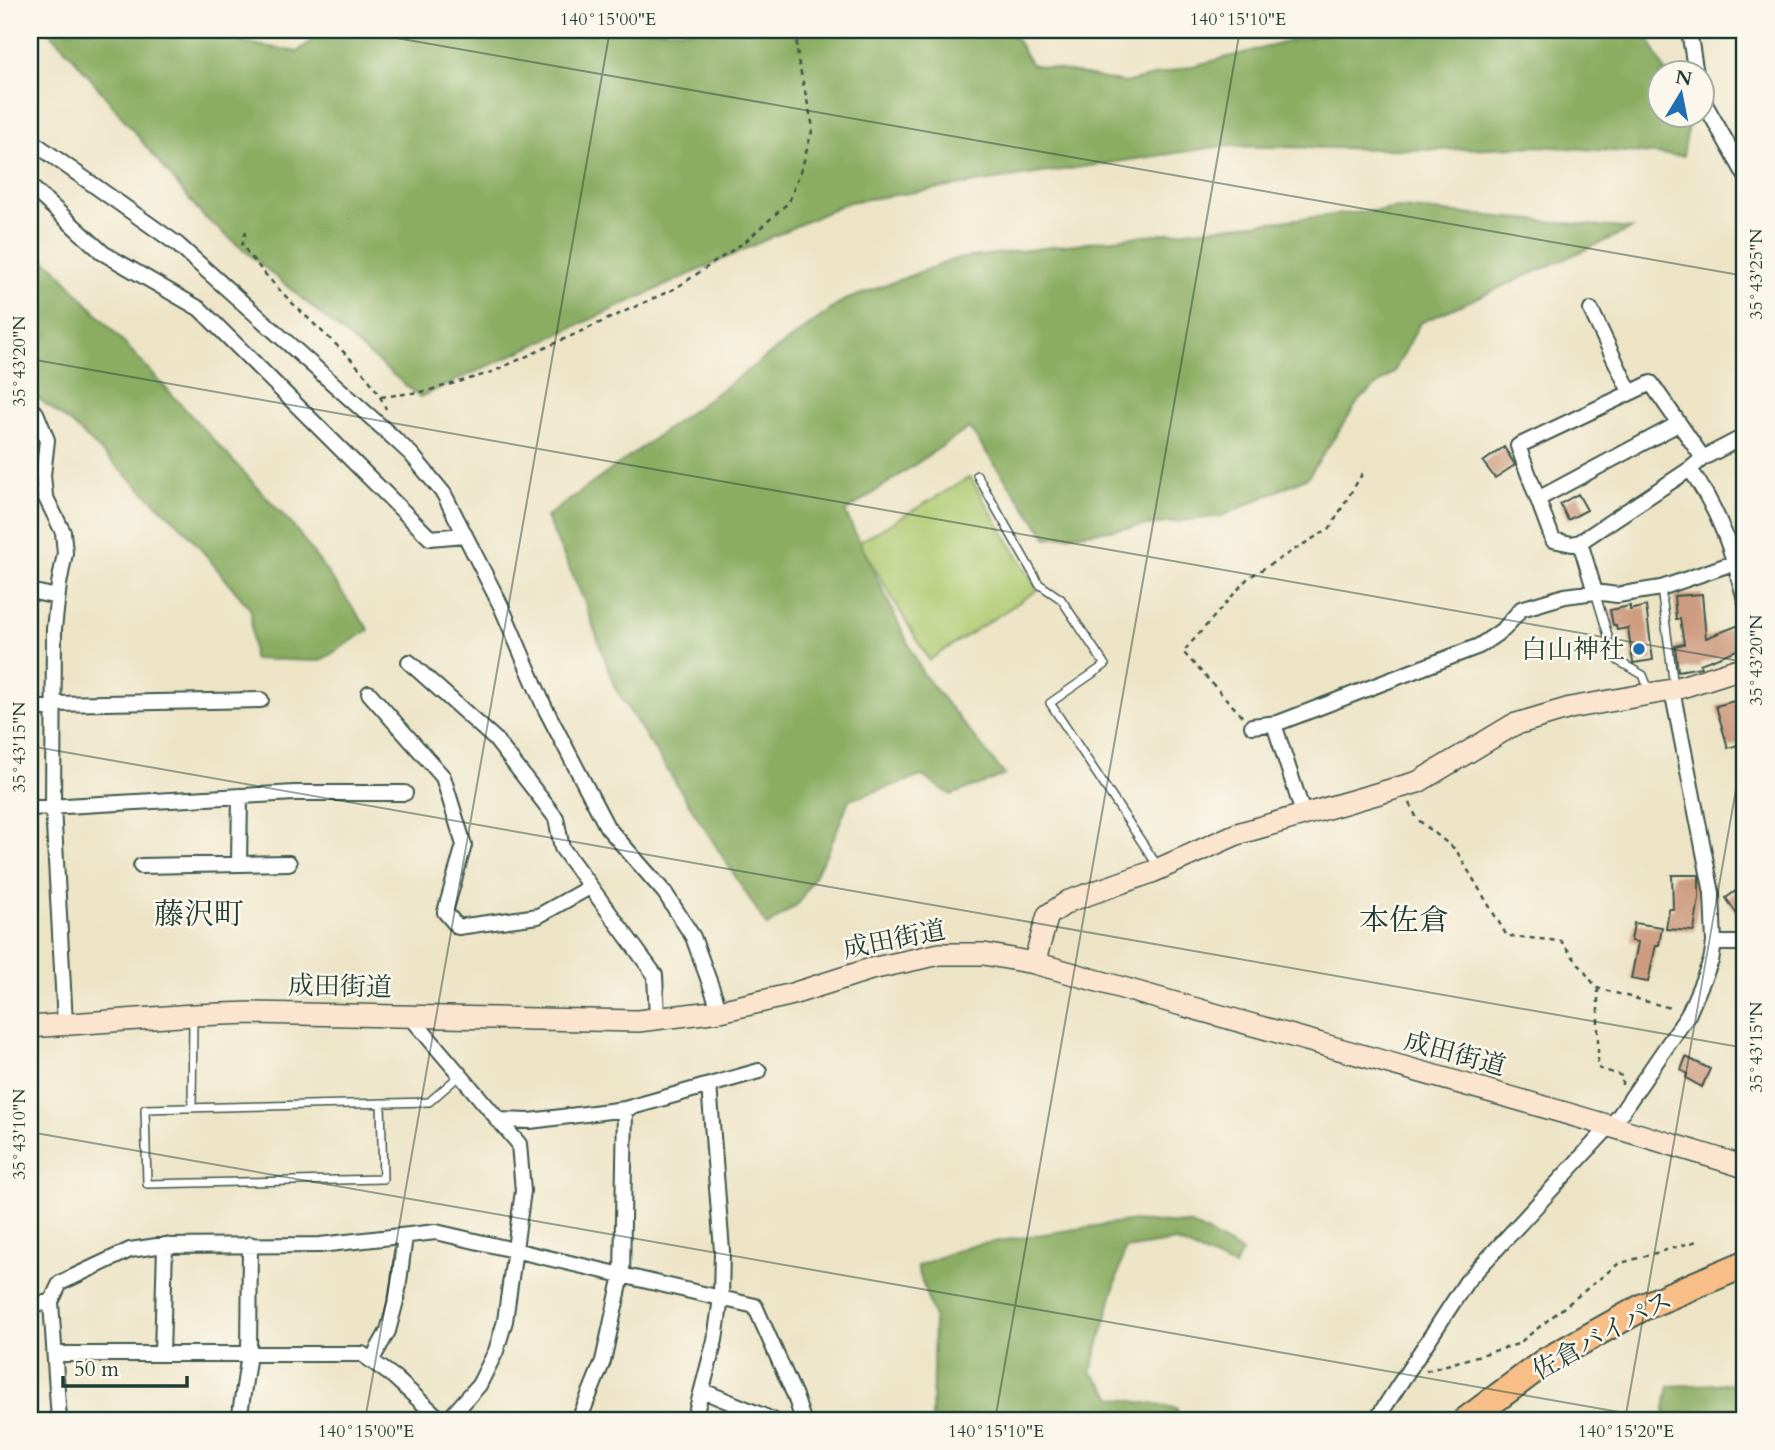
<svg xmlns="http://www.w3.org/2000/svg" width="1775" height="1450" viewBox="0 0 1775 1450" font-family="Cardo,'Noto Serif JP',serif">
<style>
.green{fill:#aec96f;stroke:#668352;stroke-width:2}
.forest{fill:#8aad62;stroke:#54754b;stroke-width:2}
.building{fill:#cd9b80}
.lines{fill:none;stroke-linecap:round;stroke-linejoin:round}
.lane-casing{stroke:#3e564a;stroke-width:10}
.street-casing{stroke:#3e564a;stroke-width:18}
.secondary-casing{stroke:#3e564a;stroke-width:24}
.highway-casing{stroke:#3e564a;stroke-width:30}
.path{stroke:#3e564a;stroke-width:2.5;stroke-dasharray:5 5;stroke-linecap:butt}
.lane{stroke:#fff;stroke-width:7}
.street{stroke:#fff;stroke-width:14}
.secondary{stroke:#fce5cf;stroke-width:21}
.highway{stroke:#f7be87;stroke-width:26}
.ticks{fill:none;stroke:#1f3d34;stroke-width:2;stroke-opacity:0.45}
.poi-dot{fill:#1f6fb2;stroke:#fbf7ec;stroke-width:2.5}
.labels{text-anchor:middle;stroke-width:5;stroke-linejoin:round;paint-order:stroke}
.poi-label{font-size:26px;fill:#1f3d34;stroke:#fbf7ec;text-anchor:end}
.street-label{font-size:26px;fill:#1f3d34;stroke:#fbf7ec}
.quarter-label{font-size:30px;fill:#1f3d34;stroke:#fbf7ec}
.neatline{fill:none;stroke:#1f3d34;stroke-width:2.5}
.ticks-label{font-size:18px;text-anchor:middle;fill:#1f3d34}
</style>
<rect width="100%" height="100%" fill="#fbf7ec"/>
<filter id="ink" filterUnits="userSpaceOnUse"><feTurbulence type="fractalNoise" baseFrequency=".0143" numOctaves="2"/><feDisplacementMap in="SourceGraphic" scale="14" xChannelSelector="R" yChannelSelector="G"/><feConvolveMatrix kernelMatrix="1 2 1 2 8 2 1 2 1" color-interpolation-filters="sRGB"/></filter>
<filter id="wash" filterUnits="userSpaceOnUse"><feTurbulence type="fractalNoise" baseFrequency=".00686" numOctaves="4" result="noise"/><feDisplacementMap in="SourceGraphic" scale="28" xChannelSelector="R" yChannelSelector="G"/><feGaussianBlur stdDeviation="1.57" result="paint"/><feColorMatrix in="noise" values="0 0 0 0 0 0 0 0 0 0 0 0 0 0 0 0 0 1.4 0 .05"/><feComposite in="paint" operator="in"/></filter>
<g filter="url(#wash)">
<rect width="100%" height="100%" fill="#ede4c6"/>
<path class="green" d="M970 477 1038 590 929 660 859 542Z"/>
<path class="forest" d="M47 30H232L241 42 297 52 326 30H1007L1017 40 1031 64 1125 83 1295 40 1348 30H1644L1666 73 1660 74V116H1686L1689 120 1683 156 1540 146 1439 150 1223 146 849 202 420 397 203 216 73 57Z
M1400 208 1632 229 1420 323 1394 372 1360 399 1308 477 1222 516 1047 538 969 428 845 512 923 674 1005 775 951 795 922 776 849 800 830 847 799 903 767 926 615 688 584 600 546 517 843 301 955 259 1139 236Z
M30 250 53 266 294 527 369 630 320 661 253 659 251 610 186 531 73 425 30 392Z
M1127 1221 1191 1224 1242 1252 1234 1267 1175 1241 1125 1249 1091 1372 1114 1398 1177 1408 1176 1420H932L934 1318 917 1266 968 1246Z
M1745 1383V1420H1663L1669 1386Z"/>
<g id="blocks">
<path class="building" d="M1504 447 1515 465 1495 478 1483 462Z
M1578 494 1587 510 1568 520 1560 504Z
M1702 594 1706 638 1739 625 1745 647 1700 664 1701 667 1678 671 1675 646 1684 644 1680 619H1676L1674 596Z
M1630 606V610L1646 606 1653 660 1633 663 1628 628 1617 630 1616 625H1613L1610 610Z
M1745 698V743L1728 748 1716 706Z
M1672 875H1699V898L1694 931 1666 929 1669 909H1673Z
M1740 888 1745 895V926L1726 898Z
M1634 923 1662 927 1659 945H1656L1648 982 1631 979 1638 942 1631 941Z
M1686 1057 1710 1069 1702 1087 1686 1078 1687 1074 1681 1070Z"/>
</g>
</g>
<g filter="url(#ink)">
<use href="#blocks" fill-opacity="0" stroke="#3e564a" stroke-width="2"/>
<g class="lines">
<g class="lane-casing">
<path id="lane" d="M977 475 1039 584 1061 599 1105 665 1050 703 1159 868
M1661 588 1673 679 1672 688
M1595 592 1613 652 1618 661 1643 675 1649 690
M381 1103 383 1179 147 1184 145 1109 429 1102 459 1076
M192 1108 193 1019"/>
</g>
<g class="street-casing">
<path id="street" d="M1691 30 1690 37 1696 74
M1702 92 1706 106 1745 175
M30 140 177 244 385 430 411 454 444 494 501 606 544 706 607 827 665 893 693 937 720 1011
M30 186 103 253 200 309 430 538 465 535
M1591 310 1630 392
M30 410 36 413 47 440 43 475 45 496 63 532 65 553 59 584 54 629 53 807 65 1023
M1703 458 1651 383 1518 446 1553 540 1572 544 1580 542 1690 469 1703 458 1745 436
M1690 469C1720 513 1732 550 1745 600
M1538 499 1678 424
M1580 542 1595 592
M30 591 57 597
M409 662 495 739 556 818 562 848 655 975 657 1018
M369 693 443 777 464 845 445 912 458 927 538 916 590 887
M54 704 261 700
M30 708H54
M1274 724 1303 813
M1252 726 1278 723 1479 646 1504 629 1521 609 1565 596 1595 592 1617 595 1661 588 1745 559
M30 808 295 793H405
M239 864 240 796
M141 866 289 863
M1714 943H1745
M409 1015 519 1144 523 1191 505 1321 496 1351 479 1385 448 1420
M497 1120 530 1121 625 1109 759 1071
M51 1302 60 1283 130 1250 157 1246 320 1245 436 1232 755 1306 795 1396 803 1420
M30 1305 51 1302 59 1420
M55 1354H362L394 1377 441 1420
M162 1354 165 1245
M371 1361 388 1331 397 1297 405 1236
M703 1391 773 1420
M239 1420 249 1354 250 1244
M579 1420 603 1361 622 1275 625 1109
M694 1420 715 1340 721 1298 722 1251 709 1085
M1376 1420 1467 1281 1619 1116 1688 1015 1711 961 1714 943 1712 893 1672 690"/>
</g>
<g class="secondary-casing">
<path id="secondary" d="M1034 963 1048 915 1069 901 1152 872 1237 834 1418 782 1513 725 1570 708 1672 690 1745 667
M30 1027 193 1015 252 1013 638 1021 720 1011 789 995 871 969 940 954H984L1034 963 1067 972C1293 1038 1521 1097 1745 1167"/>
</g>
<g class="highway-casing">
<path id="highway" d="M1467 1420 1546 1361 1643 1307 1745 1264"/>
</g>
<path class="path" d="M246 231 242 245C261 271 284 296 308 318 336 346 370 371 386 409
M381 397 427 391 490 373 676 288 746 241 789 202 803 164 813 127 798 60 796 30
M1242 716 1183 652 1248 578 1330 528 1365 469
M1410 803 1417 819 1456 850 1507 936 1561 941 1597 988 1674 1009
M1598 988V1068L1622 1076V1085
M1426 1371 1518 1344 1618 1264 1697 1241"/>
<use href="#lane" class="lane"/>
<use href="#street" class="street"/>
<use href="#secondary" class="secondary"/>
<use href="#highway" class="highway"/>
</g>
</g>
<path class="ticks" d="M351 30 1745 276M30 359 1745 662M30 746 1745 1048M30 1132 1665 1420M365 1420 610 30M995 1420 1240 30M1625 1420 1745 738"/>
<circle class="poi-dot" cx="1639" cy="649" r="7"/>
<g class="labels">
<g class="poi-label">
<text x="1625" y="658">白山神社</text>
</g>
<g class="street-label">
<text transform="translate(894 939) rotate(-11)" y="9">成田街道</text>
<text transform="translate(340 986) rotate(1)" y="9">成田街道</text>
<text transform="translate(1455 1053) rotate(15)" y="9">成田街道</text>
<text transform="translate(1602 1335) rotate(-29)" y="9">佐倉バイパス</text>
</g>
<g class="quarter-label">
<text x="199" y="924">藤沢町</text>
<text x="1404" y="930">本佐倉</text>
</g>
</g>
<rect width="1775" height="1450" fill="none" stroke="#fbf7ec" stroke-width="77"/>
<g transform="translate(1681 94) rotate(10)"><circle r="33" fill="#fbf7ec" stroke="#a3ada2" stroke-width="2"/>
<path d="M0-5L12 26L0 18L-12 26Z" fill="#1f6fb2"/>
<text y="-10" font-size="19" font-weight="bold" text-anchor="middle" fill="#1f3d34">N</text>
</g>
<path d="M63 1376v10h124v-10" fill="none" stroke="#1f3d34" stroke-width="3.5"/>
<text x="74" y="1376" font-size="21" fill="#1f3d34" stroke="#fbf7ec" stroke-width="5" paint-order="stroke">50 m</text>
<rect x="38" y="38" width="1698" height="1374" class="neatline"/>
<g class="ticks-label">
<text x="608" y="25">140°15'00"E</text>
<text x="1238" y="25">140°15'10"E</text>
<text transform="translate(1756 274) rotate(-90)" y="6">35°43'25"N</text>
<text transform="translate(19 361) rotate(-90)" y="6">35°43'20"N</text>
<text transform="translate(1756 660) rotate(-90)" y="6">35°43'20"N</text>
<text transform="translate(19 747) rotate(-90)" y="6">35°43'15"N</text>
<text transform="translate(1756 1047) rotate(-90)" y="6">35°43'15"N</text>
<text transform="translate(19 1134) rotate(-90)" y="6">35°43'10"N</text>
<text x="366" y="1437">140°15'00"E</text>
<text x="996" y="1437">140°15'10"E</text>
<text x="1626" y="1437">140°15'20"E</text>
</g>
</svg>
